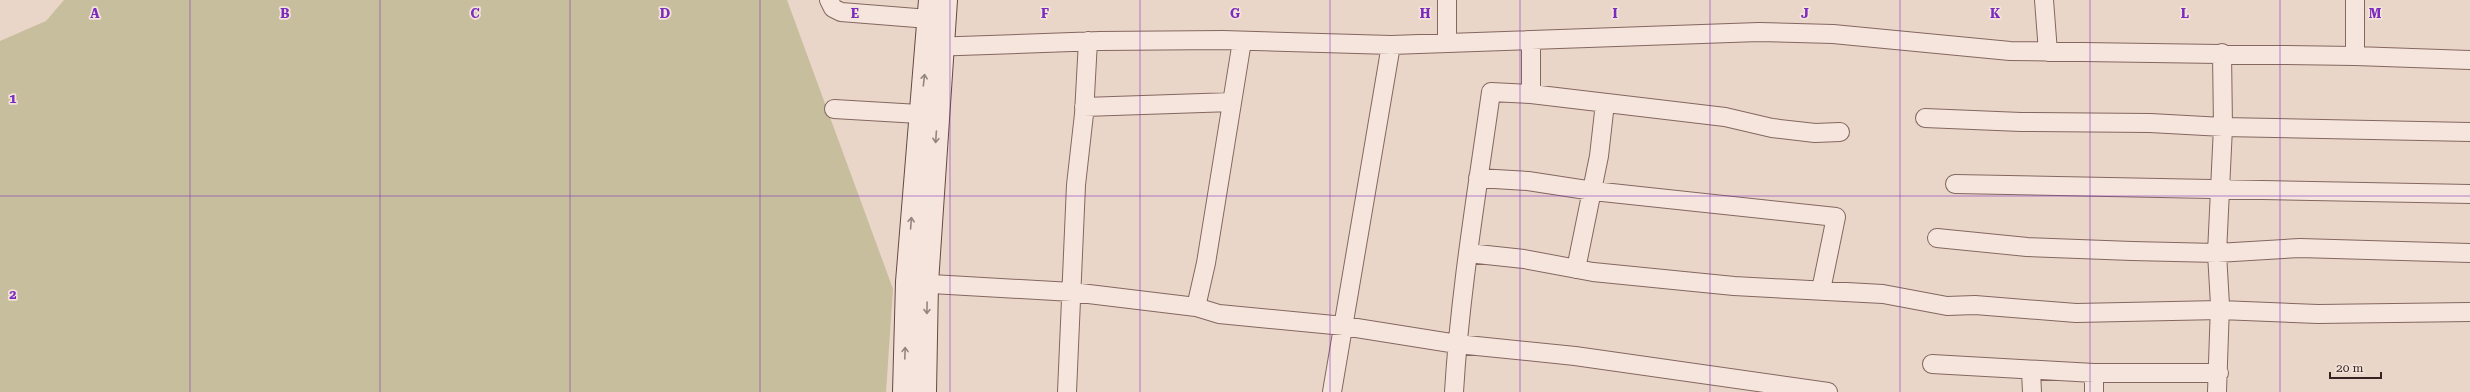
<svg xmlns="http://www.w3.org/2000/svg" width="2470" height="392" viewBox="0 0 2470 392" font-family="'Roboto Serif',serif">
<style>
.green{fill:#c7be9e}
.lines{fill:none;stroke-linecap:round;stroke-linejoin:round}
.street-casing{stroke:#846760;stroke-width:20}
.secondary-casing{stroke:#664843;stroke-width:24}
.street{stroke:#f5e5dc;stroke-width:18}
.secondary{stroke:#f5e5dc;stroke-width:22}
.oneway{stroke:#96847f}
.grid{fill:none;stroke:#7b2cbf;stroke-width:1;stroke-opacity:0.55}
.grid-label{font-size:13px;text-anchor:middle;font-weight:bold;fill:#7b2cbf;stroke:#f2e2d8;stroke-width:3.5;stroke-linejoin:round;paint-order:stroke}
</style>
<rect width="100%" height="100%" fill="#ead5c9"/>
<path class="green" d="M64 0H787L893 289 886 392H0V41L46 21Z"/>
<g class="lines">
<g class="street-casing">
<path id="street" d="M829 0 833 8 841 12 929 19
M2044 0 2048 52
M1242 41 1206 263 1196 307 1219 314 1344 326 1457 344 1575 356 1828 392
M1447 43V0
M930 47 1100 41 1223 40 1391 45 1759 32 1833 34 2010 51 2355 56 2470 60
M2355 56V0
M1531 94V40
M1084 107 1232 102
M834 109 919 114
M1925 118 2021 122 2150 123 2223 127 2470 132
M1478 178 1528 181 1593 191 1836 217 1821 290
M1955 184 2470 194
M1937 238 2027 247 2132 251 2217 253 2300 248 2470 253
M1468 253 1524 259 1593 272 1734 286 1883 294 1947 306 1975 305 2076 313 2220 310 2318 314 2470 312
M1576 269 1599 156 1605 103
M914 283 1072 292 1196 307
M1932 364 2094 373H2219
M2031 371 2032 392
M1067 392 1076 185 1084 114 1088 41
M1332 392 1391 45
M1454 392C1460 291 1477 192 1491 92L1531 94 1725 117 1772 128 1815 133 1840 132
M2094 392V373
M2217 392 2220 305 2217 253 2223 127 2222 53"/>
</g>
<g class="secondary-casing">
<path id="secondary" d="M904 392 907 282 930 0
M925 392 927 283 946 0"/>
</g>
<use href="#street" class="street"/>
<use href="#secondary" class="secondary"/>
</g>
<defs><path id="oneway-shaft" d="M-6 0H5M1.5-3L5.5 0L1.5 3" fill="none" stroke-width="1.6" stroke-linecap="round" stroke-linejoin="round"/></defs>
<g class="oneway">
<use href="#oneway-shaft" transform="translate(924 80) rotate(-83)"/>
<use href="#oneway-shaft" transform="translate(936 137) rotate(94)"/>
<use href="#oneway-shaft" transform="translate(911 223) rotate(-86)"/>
<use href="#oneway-shaft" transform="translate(927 308) rotate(91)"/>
<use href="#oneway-shaft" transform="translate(905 353) rotate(-88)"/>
</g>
<path class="grid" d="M190 0V392M380 0V392M570 0V392M760 0V392M950 0V392M1140 0V392M1330 0V392M1520 0V392M1710 0V392M1900 0V392M2090 0V392M2280 0V392M0 196H2470"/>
<g class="grid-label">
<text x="95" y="18">A</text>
<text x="285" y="18">B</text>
<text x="475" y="18">C</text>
<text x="665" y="18">D</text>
<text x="855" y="18">E</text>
<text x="1045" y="18">F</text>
<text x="1235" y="18">G</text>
<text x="1425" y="18">H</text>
<text x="1615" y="18">I</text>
<text x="1805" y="18">J</text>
<text x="1995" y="18">K</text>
<text x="2185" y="18">L</text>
<text x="2375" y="18">M</text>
<text x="13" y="103">1</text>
<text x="13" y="299">2</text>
</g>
<path d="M2330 372v6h51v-6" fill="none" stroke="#372422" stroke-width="2"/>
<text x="2336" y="372" font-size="12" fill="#372422" stroke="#f2e2d8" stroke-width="3" paint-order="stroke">20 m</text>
</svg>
